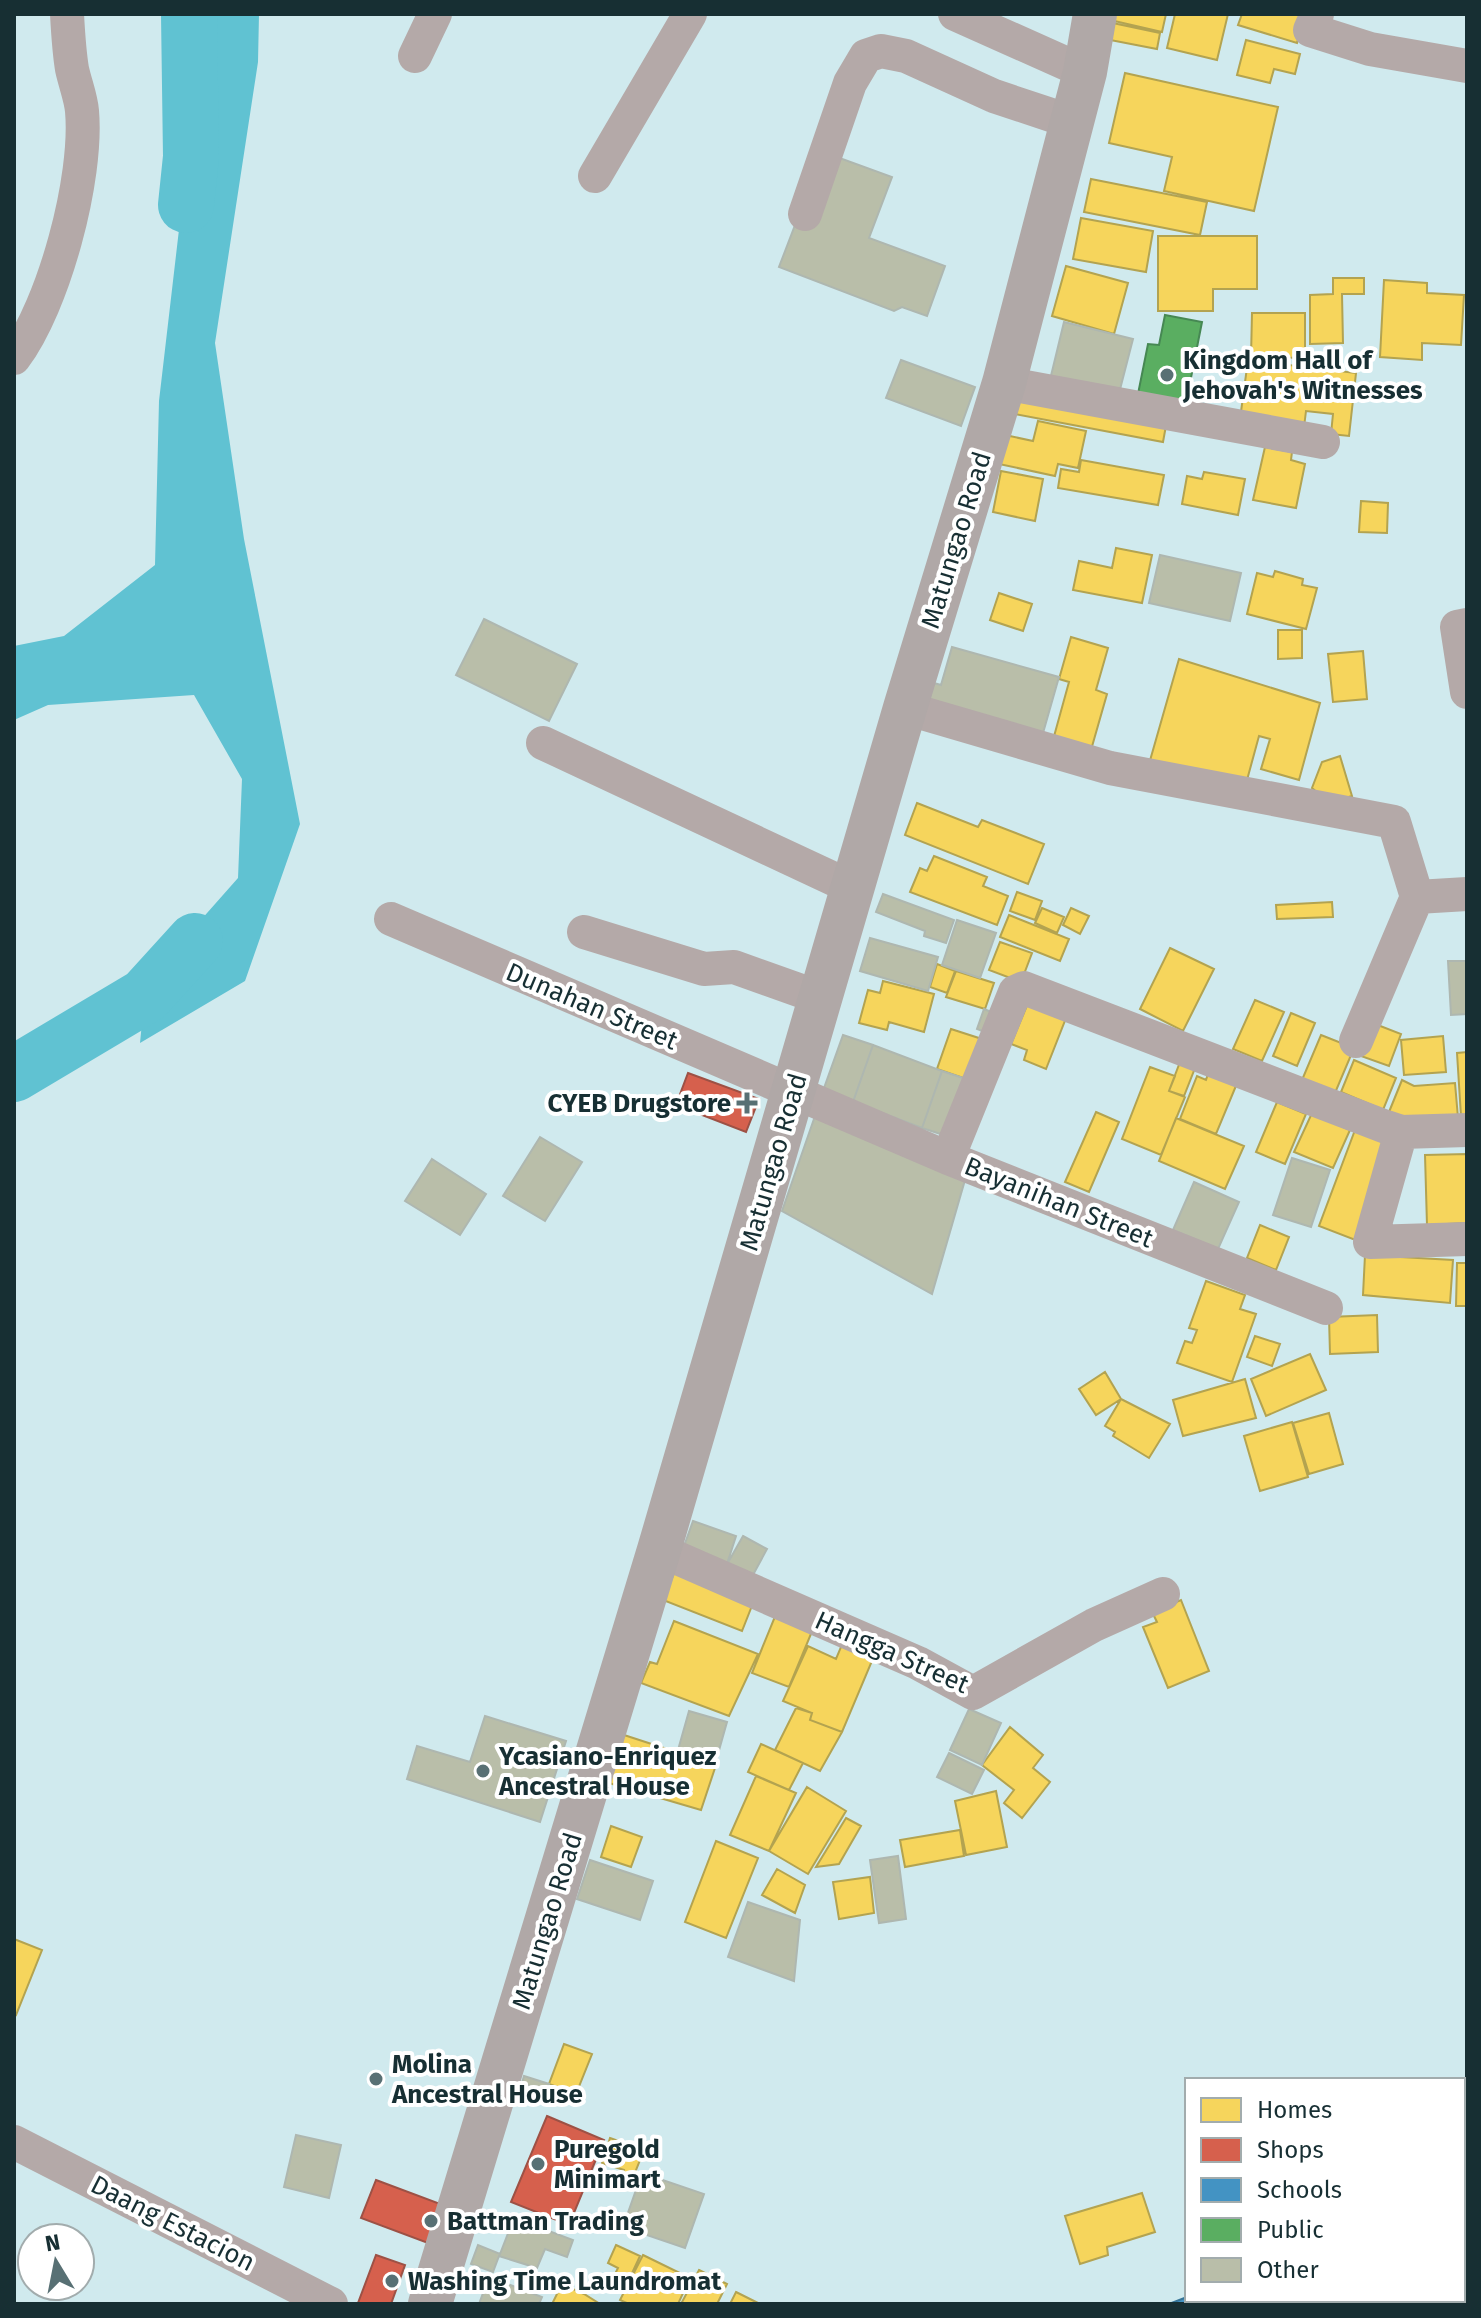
<svg xmlns="http://www.w3.org/2000/svg" width="1481" height="2318" viewBox="0 0 1481 2318" font-family="'Fira Sans',sans-serif">
<style>
.water{fill:#60c2d2}
.homes{fill:#f6d55c;stroke:#b3a350;stroke-width:2}
.shops{fill:#d6604d;stroke:#9d5145;stroke-width:2}
.schools{fill:#4393c3;stroke:#367598;stroke-width:2}
.public{fill:#5aae61;stroke:#468853;stroke-width:2}
.lines{fill:none;stroke-linecap:round;stroke-linejoin:round}
.river{stroke:#60c2d2;stroke-width:56}
.building{fill:#b9bea9;stroke:#aeb7b0;stroke-width:2}
.street{stroke:#b4a9a8;stroke-width:34}
.secondary{stroke:#b0a8a7;stroke-width:44}
.poi-dot{fill:#587074;stroke:#fff;stroke-width:3}
.labels{text-anchor:middle;stroke-width:8;stroke-linejoin:round;paint-order:stroke}
.poi-label{font-size:26px;font-weight:bold;fill:#172f33;stroke:#fff;text-anchor:start}
.street-label{font-size:26px;fill:#172f33;stroke:#fff}
</style>
<rect width="100%" height="100%" fill="#d0eaee"/>
<path class="water" d="M198 14H259L258 62 215 343 244 539 300 824 245 981 140 1043 146 982 238 878 242 779 194 695 48 705 14 720V646L64 636 155 565 159 401 194 101Z"/>
<path class="homes" d="M1111 14H1166L1162 32 1110 20Z
M1175 14H1228L1217 60 1167 48Z
M1242 14H1305L1297 43 1238 25Z
M1108 22 1160 33 1157 49 1105 39Z
M1246 40 1300 54 1295 74 1274 69 1270 83 1237 75Z
M1125 73 1278 107 1254 211 1164 191 1172 157 1109 143Z
M1091 179 1207 202 1200 235 1084 212Z
M1081 218 1153 231 1146 272 1073 259Z
M1158 236H1257V289H1213V311H1158Z
M1066 266 1128 283 1114 334 1052 316Z
M1333 278H1364V294H1342L1343 343 1310 344V295L1333 294Z
M1384 280 1427 283V293L1464 295 1461 345 1422 343V360L1380 357Z
M1252 313H1305V358L1251 357Z
M1248 360 1356 373 1349 436 1331 434 1333 414 1306 411 1304 427 1240 419Z
M1020 391 1167 420 1163 442 1015 414Z
M1038 421 1086 431 1078 468 1058 464 1055 476 999 464 1005 435 1033 441Z
M1265 447 1292 452 1291 460 1305 464 1296 508 1253 500Z
M1081 460 1164 475 1158 505 1058 488 1061 469 1079 472Z
M1001 471 1043 479 1035 521 993 512Z
M1204 472 1245 479 1238 515 1182 504 1187 476 1202 479Z
M1361 501 1388 503 1387 533 1359 532Z
M1116 548 1152 555 1142 603 1073 590 1079 561 1112 568Z
M1275 571 1303 579 1302 585 1317 588 1306 629 1247 614 1257 573 1273 577Z
M999 593 1032 604 1023 631 990 620Z
M1278 630H1302V658L1278 659Z
M1071 637 1108 648 1096 690 1107 694 1091 750 1053 740 1069 682 1059 679Z
M1363 651 1367 699 1333 702 1328 654Z
M1179 659 1320 703 1299 780 1261 769 1270 739 1259 736 1244 791 1149 764Z
M1340 756 1352 796 1329 803 1312 788 1322 762Z
M917 803 978 827 982 820 1044 844 1028 884 905 835Z
M934 856 987 877 983 886 1008 896 997 925 910 892 920 868 927 871Z
M1017 892 1042 901 1035 920 1010 911Z
M1332 902 1333 917 1277 919 1276 905Z
M1042 908 1064 917 1057 933 1035 923Z
M1071 908 1089 916 1080 934 1063 925Z
M1009 915 1069 939 1060 961 1000 937Z
M1000 942 1032 953 1021 982 989 970Z
M1170 948 1214 969 1183 1031 1140 1009Z
M937 964 955 971 947 993 930 987Z
M956 971 994 983 985 1009 946 997Z
M883 981 934 994 924 1032 889 1022 887 1030 859 1023 868 990 880 993Z
M1255 1000 1284 1012 1262 1061 1233 1049Z
M1028 1003 1066 1018 1046 1069 1024 1060 1027 1050 1011 1044Z
M1291 1013 1315 1023 1297 1066 1273 1056Z
M1370 1022 1401 1034 1389 1066 1358 1055Z
M951 1029 985 1040 972 1081 937 1069Z
M1321 1035 1354 1048 1335 1093 1302 1080Z
M1443 1036 1446 1072 1404 1075 1401 1040Z
M1467 1052V1116H1461L1457 1053Z
M1354 1060 1396 1078 1383 1110 1341 1092Z
M1180 1062 1195 1068 1184 1096 1169 1091Z
M1150 1067 1175 1076 1169 1091 1185 1097 1161 1155 1122 1139Z
M1209 1071 1238 1081 1216 1134 1180 1119 1197 1076 1206 1080Z
M1402 1080 1414 1086 1455 1083 1458 1118 1416 1121 1389 1112Z
M1277 1102 1306 1114 1285 1164 1256 1152Z
M1096 1112 1119 1122 1089 1192 1065 1182Z
M1312 1113 1350 1130 1333 1168 1294 1152Z
M1176 1118 1244 1146 1225 1189 1159 1161Z
M1355 1130 1394 1145 1358 1241 1319 1226Z
M1467 1154V1223L1427 1225 1425 1155Z
M1260 1225 1289 1237 1276 1270 1247 1258Z
M1365 1255 1453 1260 1450 1303 1363 1295Z
M1457 1263H1467V1306H1456Z
M1206 1281 1245 1295 1240 1309 1256 1314 1232 1382 1177 1363 1185 1341 1192 1343 1197 1330 1189 1328Z
M1377 1315 1378 1352 1330 1354 1329 1317Z
M1255 1336 1280 1344 1272 1366 1247 1357Z
M1310 1354 1326 1390 1266 1416 1251 1379Z
M1105 1372 1121 1399 1096 1415 1079 1389Z
M1245 1379 1256 1418 1183 1436 1173 1400Z
M1121 1399 1170 1424 1149 1458 1113 1436 1115 1432 1105 1426Z
M1329 1413 1343 1464 1309 1474 1293 1423Z
M1292 1422 1308 1477 1260 1491 1244 1436Z
M676 1568 755 1598 742 1631 663 1600Z
M1181 1600 1209 1671 1168 1688 1143 1627 1157 1622 1152 1612Z
M776 1614 813 1629 789 1687 752 1673Z
M674 1621 758 1654 729 1716 641 1683 650 1662 657 1664Z
M846 1635 877 1649 842 1732 810 1720 812 1713 783 1701 808 1646 836 1659Z
M796 1708 812 1713 810 1720 842 1732 820 1771 775 1750Z
M1010 1727 1043 1755 1033 1768 1050 1782 1022 1818 1004 1803 1014 1790 982 1765Z
M624 1735 716 1765 701 1810 609 1783Z
M761 1744 803 1763 789 1790 748 1772Z
M756 1776 796 1793 769 1851 730 1835Z
M807 1787 846 1811 808 1874 769 1851Z
M996 1791 1007 1847 966 1855 955 1801Z
M846 1818 861 1826 839 1864 816 1867Z
M611 1826 642 1837 631 1867 601 1857Z
M960 1830 964 1856 905 1867 900 1840Z
M716 1841 758 1858 726 1938 685 1922Z
M777 1869 805 1885 795 1913 762 1895Z
M870 1877 874 1913 839 1919 833 1882Z
M14 1939 42 1950 16 2015 14 2014Z
M564 2044 592 2054 576 2094 549 2084Z
M610 2138 644 2150 628 2190 625 2189 628 2180 622 2178 624 2170 602 2163Z
M1142 2193 1155 2232 1107 2247 1108 2255 1080 2264 1065 2216Z
M616 2245 640 2256 627 2284 613 2278 618 2268 608 2263Z
M643 2255 690 2278 678 2304H629L620 2300Z
M699 2270 727 2284 717 2304H681Z
M562 2284 584 2294 600 2304H552Z
M736 2292 760 2304H730Z"/>
<path class="shops" d="M688 1073 759 1099 746 1132 676 1105Z
M547 2116 604 2140 569 2225 511 2202Z
M376 2180 443 2205 428 2243 361 2218Z
M376 2255 405 2265 391 2304 358 2303Z"/>
<path class="schools" d="M1187 2297V2300H1200L1202 2304H1169Z"/>
<path class="public" d="M1165 315 1202 322 1184 413 1136 404 1148 344 1159 345Z"/>
<g class="lines">
<path class="river" d="M186 205 191 157 189 14
M14 1074 145 996 195 941"/>
</g>
<path class="building" d="M823 152 892 177 869 238 945 266 927 316 902 307 894 311 779 267Z
M1064 322 1133 339 1117 401 1049 384Z
M901 360 975 387 961 426 886 398Z
M1160 555 1241 573 1230 621 1149 603Z
M484 619 577 664 549 721 456 675Z
M952 647 1059 677 1041 740 927 709 934 683 941 685Z
M883 894 954 920 946 943 924 936 925 931 876 912Z
M957 920 996 933 980 978 942 965Z
M870 938 938 957 928 991 860 971Z
M1448 961H1467V1014L1451 1015Z
M984 1009 1001 1016 992 1035 977 1029Z
M843 1035 873 1045 853 1102 823 1091Z
M873 1045 942 1071 922 1128 853 1102Z
M942 1071 972 1081 953 1138 922 1128Z
M815 1116 967 1173 932 1294 782 1211Z
M540 1137 582 1162 545 1221 503 1196Z
M1292 1158 1330 1170 1311 1227 1273 1215Z
M432 1159 486 1194 460 1235 405 1201Z
M1194 1182 1239 1202 1218 1249 1173 1230Z
M693 1521 736 1536 727 1564 683 1549Z
M743 1536 767 1549 747 1586 722 1573Z
M969 1709 1001 1723 982 1765 950 1750Z
M689 1711 727 1722 716 1761 678 1750Z
M485 1716 566 1741 540 1822 407 1779 417 1746 470 1762Z
M949 1753 984 1770 972 1794 937 1777Z
M898 1856 906 1919 879 1923 870 1860Z
M590 1860 653 1881 640 1920 577 1899Z
M748 1902 800 1920 794 1981 728 1957Z
M524 2076 549 2084 546 2092 522 2083Z
M296 2135 341 2145 329 2198 284 2187Z
M642 2173 704 2194 685 2248 623 2227Z
M514 2218 573 2240 567 2257 545 2249 537 2268 499 2256 493 2272 471 2264 478 2245 500 2254Z
M489 2277 542 2297 539 2304H479Z"/>
<g class="lines">
<path class="street" d="M955 14 1085 72
M1317 14 1310 30 1370 49 1467 66
M415 56 435 14
M595 176 690 14
M805 214 850 83 866 56 881 51 906 56 994 96 1072 122
M14 358C54 305 88 178 82 111 81 98 75 83 72 69 69 51 68 32 67 14
M1004 383 1323 442
M1467 625 1457 627 1467 692
M905 708 1110 768 1394 822 1417 897 1356 1041
M543 743 853 888
M1417 897 1467 894
M391 919 948 1158 1326 1308
M584 932 704 969 734 967 821 998
M1401 1132 1370 1242 1467 1239
M948 1158 1015 992 1024 988 1386 1127 1401 1132 1467 1130
M659 1550 918 1663 973 1693 1094 1625 1163 1594
M14 2142 331 2304"/>
<path class="secondary" d="M430 2304 659 1550 905 708 1004 383 1085 72 1095 14"/>
</g>
<g class="poi-dot">
<circle cx="1167" cy="375" r="8"/>
<path d="M743 1091h8v8h8v8h-8v8h-8v-8h-8v-8h8z"/>
<circle cx="483" cy="1771" r="8"/>
<circle cx="376" cy="2079" r="8"/>
<circle cx="538" cy="2164" r="8"/>
<circle cx="431" cy="2221" r="8"/>
<circle cx="392" cy="2281" r="8"/>
</g>
<g class="labels">
<g class="poi-label">
<text x="1183" y="369">Kingdom Hall of<tspan x="1183" dy="30">Jehovah's Witnesses</tspan></text>
<text x="731" y="1112" text-anchor="end">CYEB Drugstore</text>
<text x="499" y="1765">Ycasiano-Enriquez<tspan x="499" dy="30">Ancestral House</tspan></text>
<text x="392" y="2073">Molina<tspan x="392" dy="30">Ancestral House</tspan></text>
<text x="554" y="2158">Puregold<tspan x="554" dy="30">Minimart</tspan></text>
<text x="447" y="2230">Battman Trading</text>
<text x="408" y="2290">Washing Time Laundromat</text>
</g>
<g class="street-label">
<text transform="translate(956 540) rotate(-73)" y="9">Matungao Road</text>
<text transform="translate(592 1006) rotate(23)" y="9">Dunahan Street</text>
<text transform="translate(773 1162) rotate(-74)" y="9">Matungao Road</text>
<text transform="translate(1059 1202) rotate(22)" y="9">Bayanihan Street</text>
<text transform="translate(892 1652) rotate(24)" y="9">Hangga Street</text>
<text transform="translate(547 1921) rotate(-73)" y="9">Matungao Road</text>
<text transform="translate(173 2223) rotate(27)" y="9">Daang Estacion</text>
</g>
</g>
<rect width="1481" height="2318" fill="none" stroke="#172f33" stroke-width="32"/>
<rect x="1185" y="2078" width="280" height="224" fill="#ffffff" stroke="#a2acad" stroke-width="2"/>
<rect x="1201" y="2098" width="40" height="24" fill="#f6d55c" stroke="#a2acad" stroke-width="2"/>
<text x="1257" y="2118" font-size="24" fill="#172f33">Homes</text>
<rect x="1201" y="2138" width="40" height="24" fill="#d6604d" stroke="#a2acad" stroke-width="2"/>
<text x="1257" y="2158" font-size="24" fill="#172f33">Shops</text>
<rect x="1201" y="2178" width="40" height="24" fill="#4393c3" stroke="#a2acad" stroke-width="2"/>
<text x="1257" y="2198" font-size="24" fill="#172f33">Schools</text>
<rect x="1201" y="2218" width="40" height="24" fill="#5aae61" stroke="#a2acad" stroke-width="2"/>
<text x="1257" y="2238" font-size="24" fill="#172f33">Public</text>
<rect x="1201" y="2258" width="40" height="24" fill="#b9bea9" stroke="#a2acad" stroke-width="2"/>
<text x="1257" y="2278" font-size="24" fill="#172f33">Other</text>
<g transform="translate(56 2262) rotate(350)"><circle r="38" fill="#ffffff" stroke="#a2acad" stroke-width="2"/>
<path d="M0-6L14 30L0 20L-14 30Z" fill="#587074"/>
<text y="-12" font-size="22" font-weight="bold" text-anchor="middle" fill="#172f33">N</text>
</g>
</svg>
